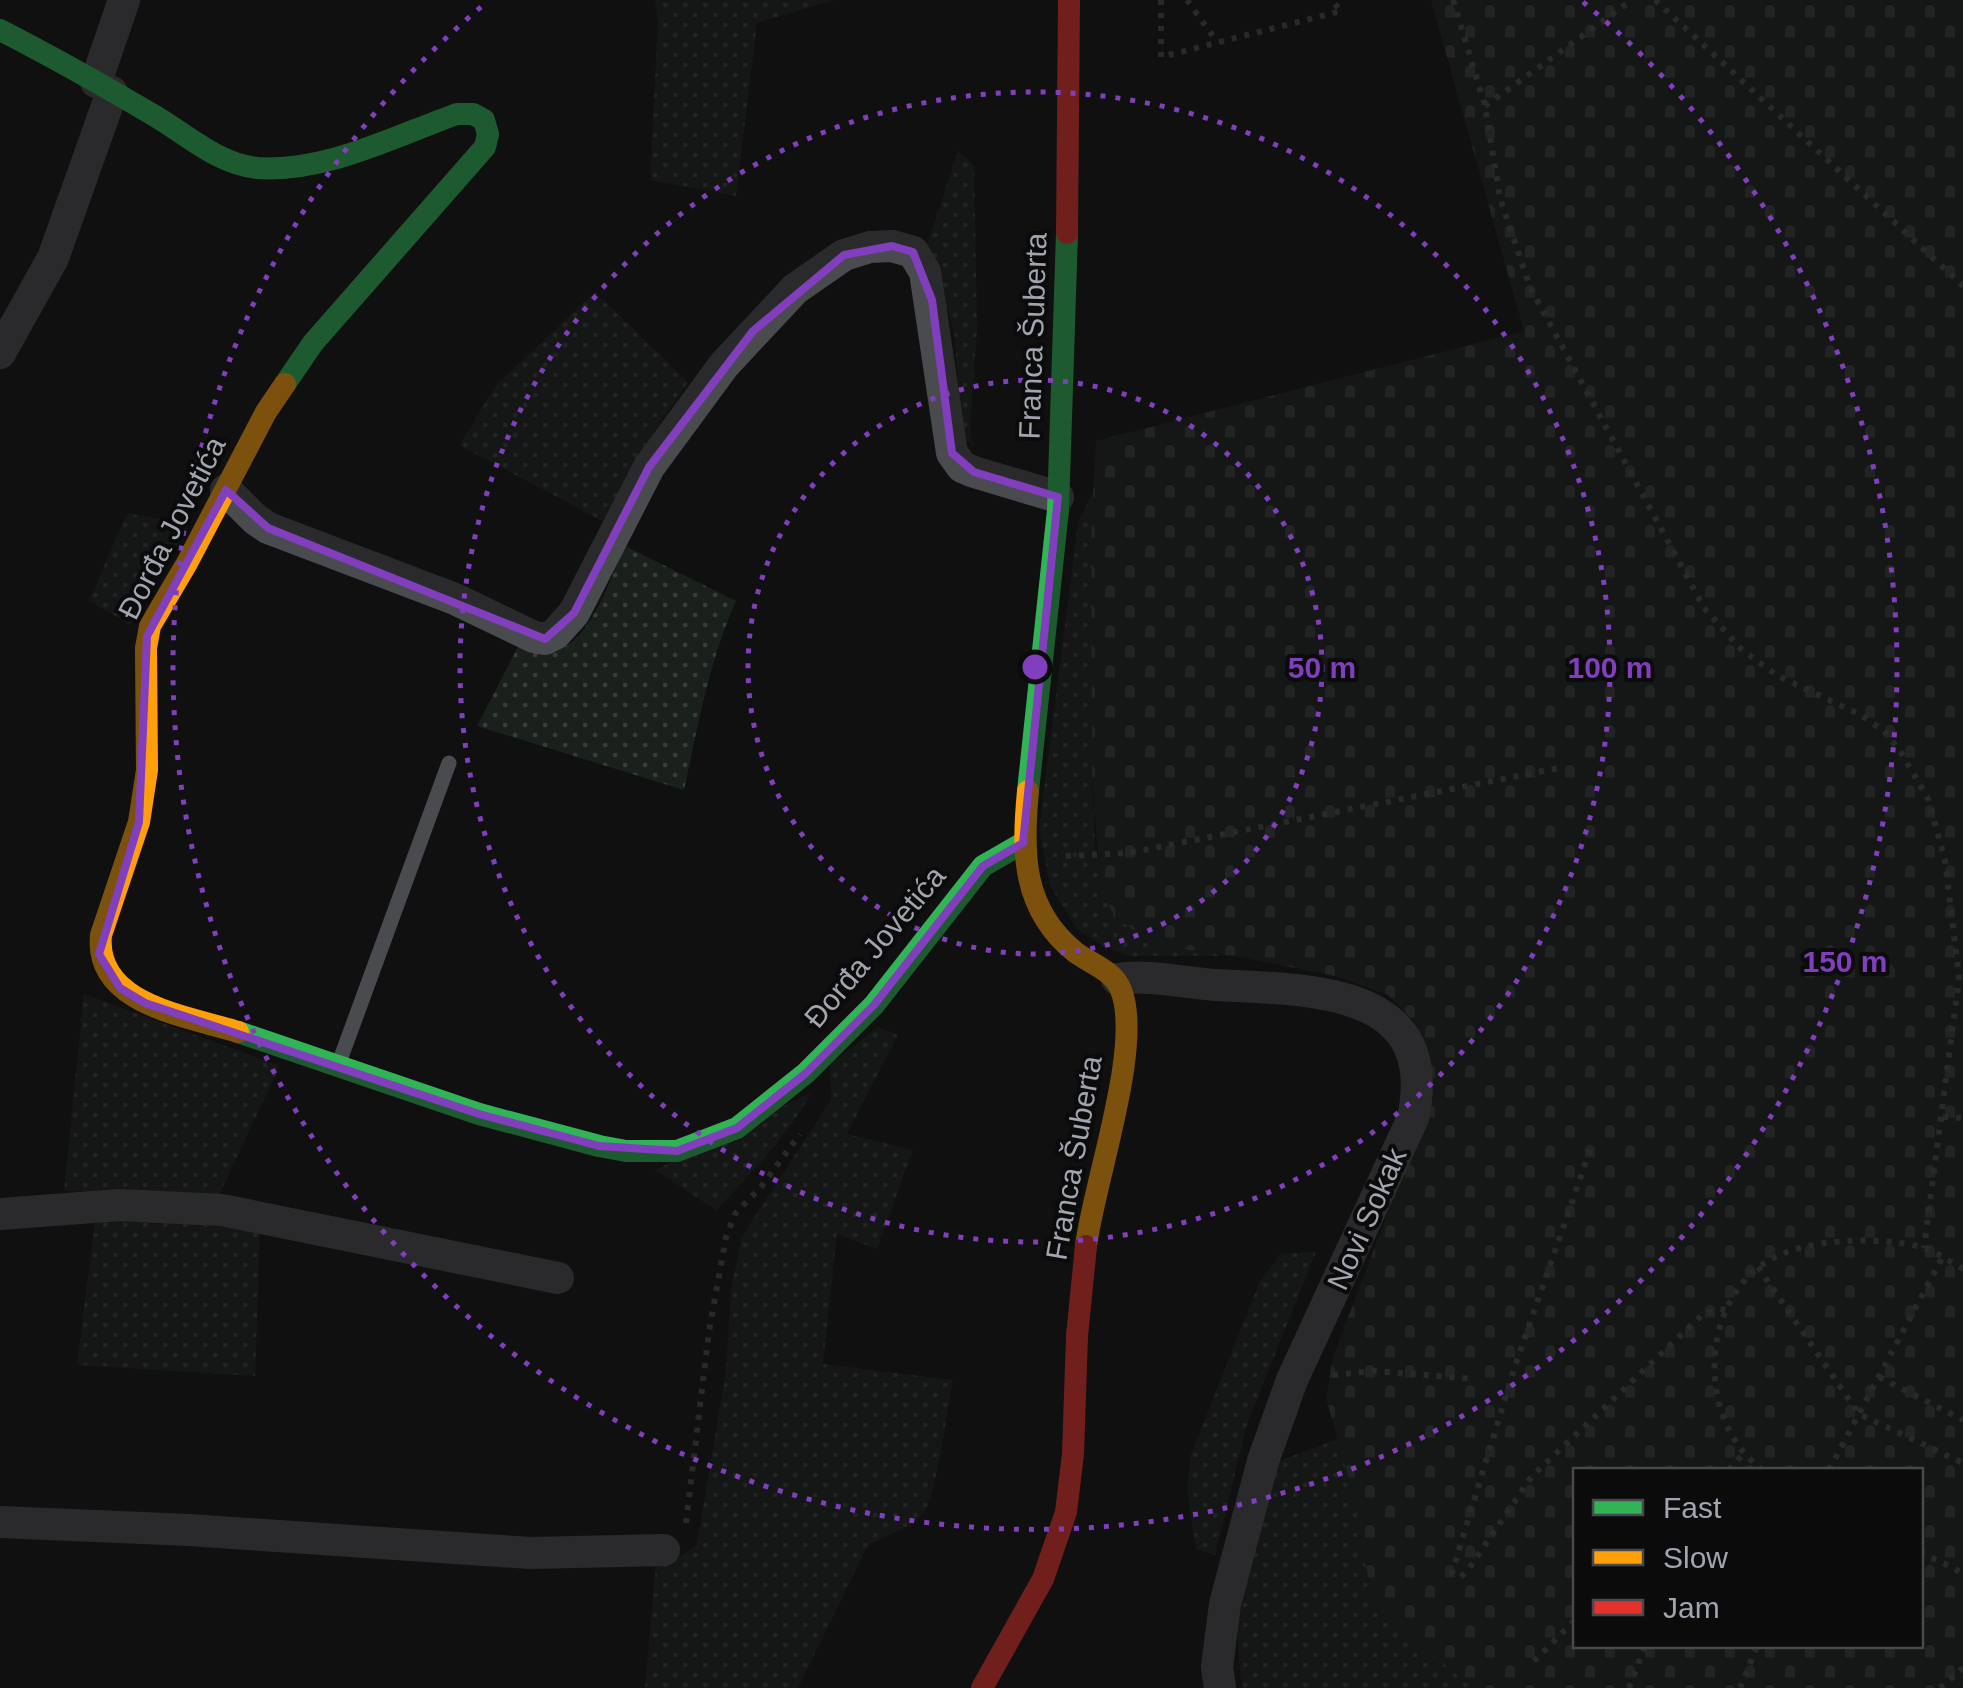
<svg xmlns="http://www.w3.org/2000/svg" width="1963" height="1688" viewBox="0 0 1963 1688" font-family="Helvetica,sans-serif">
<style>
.grass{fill:url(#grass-dots)}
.cemetery{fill:url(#cemetery-stones);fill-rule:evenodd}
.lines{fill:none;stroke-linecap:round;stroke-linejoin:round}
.path{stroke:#46474a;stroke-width:6;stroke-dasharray:5 8;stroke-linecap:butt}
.lane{stroke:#4a4b4f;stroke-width:15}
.street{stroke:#4a4b4f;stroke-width:32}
.fast{stroke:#30b455;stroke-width:22}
.slow{stroke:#ff9f0a;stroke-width:22}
.jam{stroke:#e5322d;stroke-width:22}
.marked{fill:none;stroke:#813ebd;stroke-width:8;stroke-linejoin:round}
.ring{fill:none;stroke:#813ebd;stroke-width:5;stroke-dasharray:5 10}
.labels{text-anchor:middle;stroke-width:8;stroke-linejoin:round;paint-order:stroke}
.street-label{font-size:30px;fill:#a2a5b0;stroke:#0b0b0c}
.centre{fill:#813ebd;stroke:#0b0b0c;stroke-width:5}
.ring-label{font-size:30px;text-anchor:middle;font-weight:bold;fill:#813ebd;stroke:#0b0b0c;stroke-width:8;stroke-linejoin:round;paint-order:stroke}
</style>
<defs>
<pattern id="grass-dots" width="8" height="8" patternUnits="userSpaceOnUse" patternTransform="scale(2.5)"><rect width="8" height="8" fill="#1a201b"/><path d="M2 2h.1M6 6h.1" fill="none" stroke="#383d3a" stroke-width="1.8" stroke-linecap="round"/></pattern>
<pattern id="cemetery-stones" width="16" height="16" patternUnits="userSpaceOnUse" patternTransform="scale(2.5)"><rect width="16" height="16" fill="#1a201b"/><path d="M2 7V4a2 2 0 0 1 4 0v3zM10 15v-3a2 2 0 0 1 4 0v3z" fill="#383d3a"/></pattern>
</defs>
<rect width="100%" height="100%" fill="#101011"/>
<path class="grass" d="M655 0H834L757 23 736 196 650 180 658 21Z
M958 151 974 166 977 329 970 430 974 447 962 436 954 330 927 245Z
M595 292 688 382 638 456 604 522 459 445 497 384Z
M1093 492 1092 774 1095 848 1116 917 1153 945 1234 956H1130L1103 946 1078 930 1050 886 1039 829 1078 523Z
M127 513 190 524 131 625 89 601Z
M625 546 736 601C709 661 698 726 684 790L477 726 520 643C531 645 548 652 558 649 591 641 612 574 625 546Z
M84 994 280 1066 219 1195 64 1191Z
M878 1027 898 1035 847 1134 913 1150 877 1249 837 1234 823 1364 953 1380C949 1403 935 1496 926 1510 914 1528 885 1534 867 1547L798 1688H645L656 1564 677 1559 697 1544 726 1372 731 1289 742 1236 831 1100 830 1064Z
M812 1092C787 1137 751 1174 716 1210L655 1170Z
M157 1220 260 1231 255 1376 77 1365 95 1221Z
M1316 1252 1247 1425 1215 1555 1196 1549 1187 1489 1191 1454 1260 1281 1280 1254Z
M1338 1439 1354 1496 1373 1606 1474 1688H1243C1226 1612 1255 1535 1273 1463Z"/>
<path class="cemetery" d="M1431 0H1963V1688H1474L1373 1606 1354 1496 1326 1398 1333 1357 1426 1112 1433 1081 1428 1053 1415 1023 1388 995 1335 976 1235 956 1153 945 1116 917 1101 895 1092 774 1091 538 1096 441 1524 331ZM1576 1470H1920V1646H1576Z"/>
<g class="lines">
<path class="path" d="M1161 0V57L1341 11 1331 0
M1187 0 1217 42
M1453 0 1485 106 1500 198 1530 287 1704 608 1741 649 1778 676 1859 714 1884 731 1902 754 1928 799 1945 860 1959 978 1924 1248
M1655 0 1963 286
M1485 106 1632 0
M1066 856 1129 853 1563 767
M1943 1117 1963 1118
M1590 1150 1514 1369 1452 1573 1461 1577 1468 1570 1532 1476 1701 1316 1718 1309 1728 1310
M1758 1267 1859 1414 1963 1463
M1333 1375 1373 1371 1475 1379
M1879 1377 1963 1420
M1729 1470 1744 1453
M1763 1470C1701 1427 1697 1315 1759 1267 1797 1237 1876 1236 1922 1247 1936 1251 1950 1262 1963 1269
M1829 1470 1942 1258
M686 1523 709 1331 726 1237 735 1214 761 1187 800 1134
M1920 1552 1963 1573
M1534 1661 1576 1619
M1629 1688 1645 1646
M1740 1688 1757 1646
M1940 1688 1963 1668"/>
<path class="lane" d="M340 1060 449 763"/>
<path class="street" d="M96 82 124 0
M0 353 53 258 112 92
M226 490 255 519 268 528 455 599 534 637 545 639 555 634 574 613 649 467 724 365 795 289 844 255 870 247 892 246 913 252 925 272 952 453 962 467 974 472 1058 497
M1117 979C1149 974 1185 983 1217 985 1308 990 1441 986 1413 1118L1292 1380 1263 1461 1225 1604 1217 1667 1220 1688
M0 1214 120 1205 222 1210 558 1278
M0 1522 189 1530 530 1553 664 1550"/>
<path class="fast" d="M0 30C53 57 104 86 155 116 187 135 218 164 257 168 325 173 395 136 457 114H473L484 120 488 134 485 147 313 343 285 384
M1028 791 1058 510 1067 233
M238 1032 479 1114 599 1146 626 1151H677L737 1128 806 1073 874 1005 983 866 1023 843"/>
<path class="slow" d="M1028 791C1022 853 1022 909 1075 952 1091 964 1113 970 1121 990 1143 1046 1094 1182 1086 1246
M238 1032C188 1016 94 1005 101 935L139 822 147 770 146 648 150 626 187 563 266 412 285 384"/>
<path class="jam" d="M1067 233 1069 0
M982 1688 1043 1579 1066 1512 1073 1454 1077 1336 1086 1246"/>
</g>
<path d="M0 0H1963V1688H0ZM892 246 913 252 932 300 952 453 974 472 1058 497 1023 843 983 866 874 1005 806 1073 737 1128 677 1151 599 1146 479 1114 145 1003 120 988 99 954 139 822 147 636 226 490 268 528 545 639 574 613 649 467 753 331 844 255Z" fill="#101011" fill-opacity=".55" fill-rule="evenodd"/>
<path class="marked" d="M892 246 913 252 932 300 952 453 974 472 1058 497 1023 843 983 866 874 1005 806 1073 737 1128 677 1151 599 1146 479 1114 145 1003 120 988 99 954 139 822 147 636 226 490 268 528 545 639 574 613 649 467 753 331 844 255Z"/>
<g class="ring">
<circle cx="1035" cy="667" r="287"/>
<circle cx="1035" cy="667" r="575"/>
<path d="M1583 2A862 862 0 1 1 487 2"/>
</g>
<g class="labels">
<g class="street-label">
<text transform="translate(1033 336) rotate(-88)" y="10">Franca Šuberta</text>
<text transform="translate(172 528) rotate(-63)" y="10">Đorđa Jovetića</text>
<text transform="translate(875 947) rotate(-50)" y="10">Đorđa Jovetića</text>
<text transform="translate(1074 1158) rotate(-80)" y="10">Franca Šuberta</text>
<text transform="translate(1367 1219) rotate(-66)" y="10">Novi Sokak</text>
</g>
</g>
<circle cx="1035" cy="667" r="15" class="centre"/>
<g class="ring-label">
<text x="1322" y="678">50 m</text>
<text x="1610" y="678">100 m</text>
<text x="1845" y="972">150 m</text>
</g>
<rect x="1573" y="1468" width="350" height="180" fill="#0b0b0c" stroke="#47494e" stroke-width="2.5"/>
<rect x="1593" y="1500" width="50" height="15" fill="#30b455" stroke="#47494e" stroke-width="2.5"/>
<text x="1663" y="1518" font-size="30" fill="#a2a5b0">Fast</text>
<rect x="1593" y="1550" width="50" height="15" fill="#ff9f0a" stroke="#47494e" stroke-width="2.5"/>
<text x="1663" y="1568" font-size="30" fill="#a2a5b0">Slow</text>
<rect x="1593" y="1600" width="50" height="15" fill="#e5322d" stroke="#47494e" stroke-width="2.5"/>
<text x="1663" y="1618" font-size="30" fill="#a2a5b0">Jam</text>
</svg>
